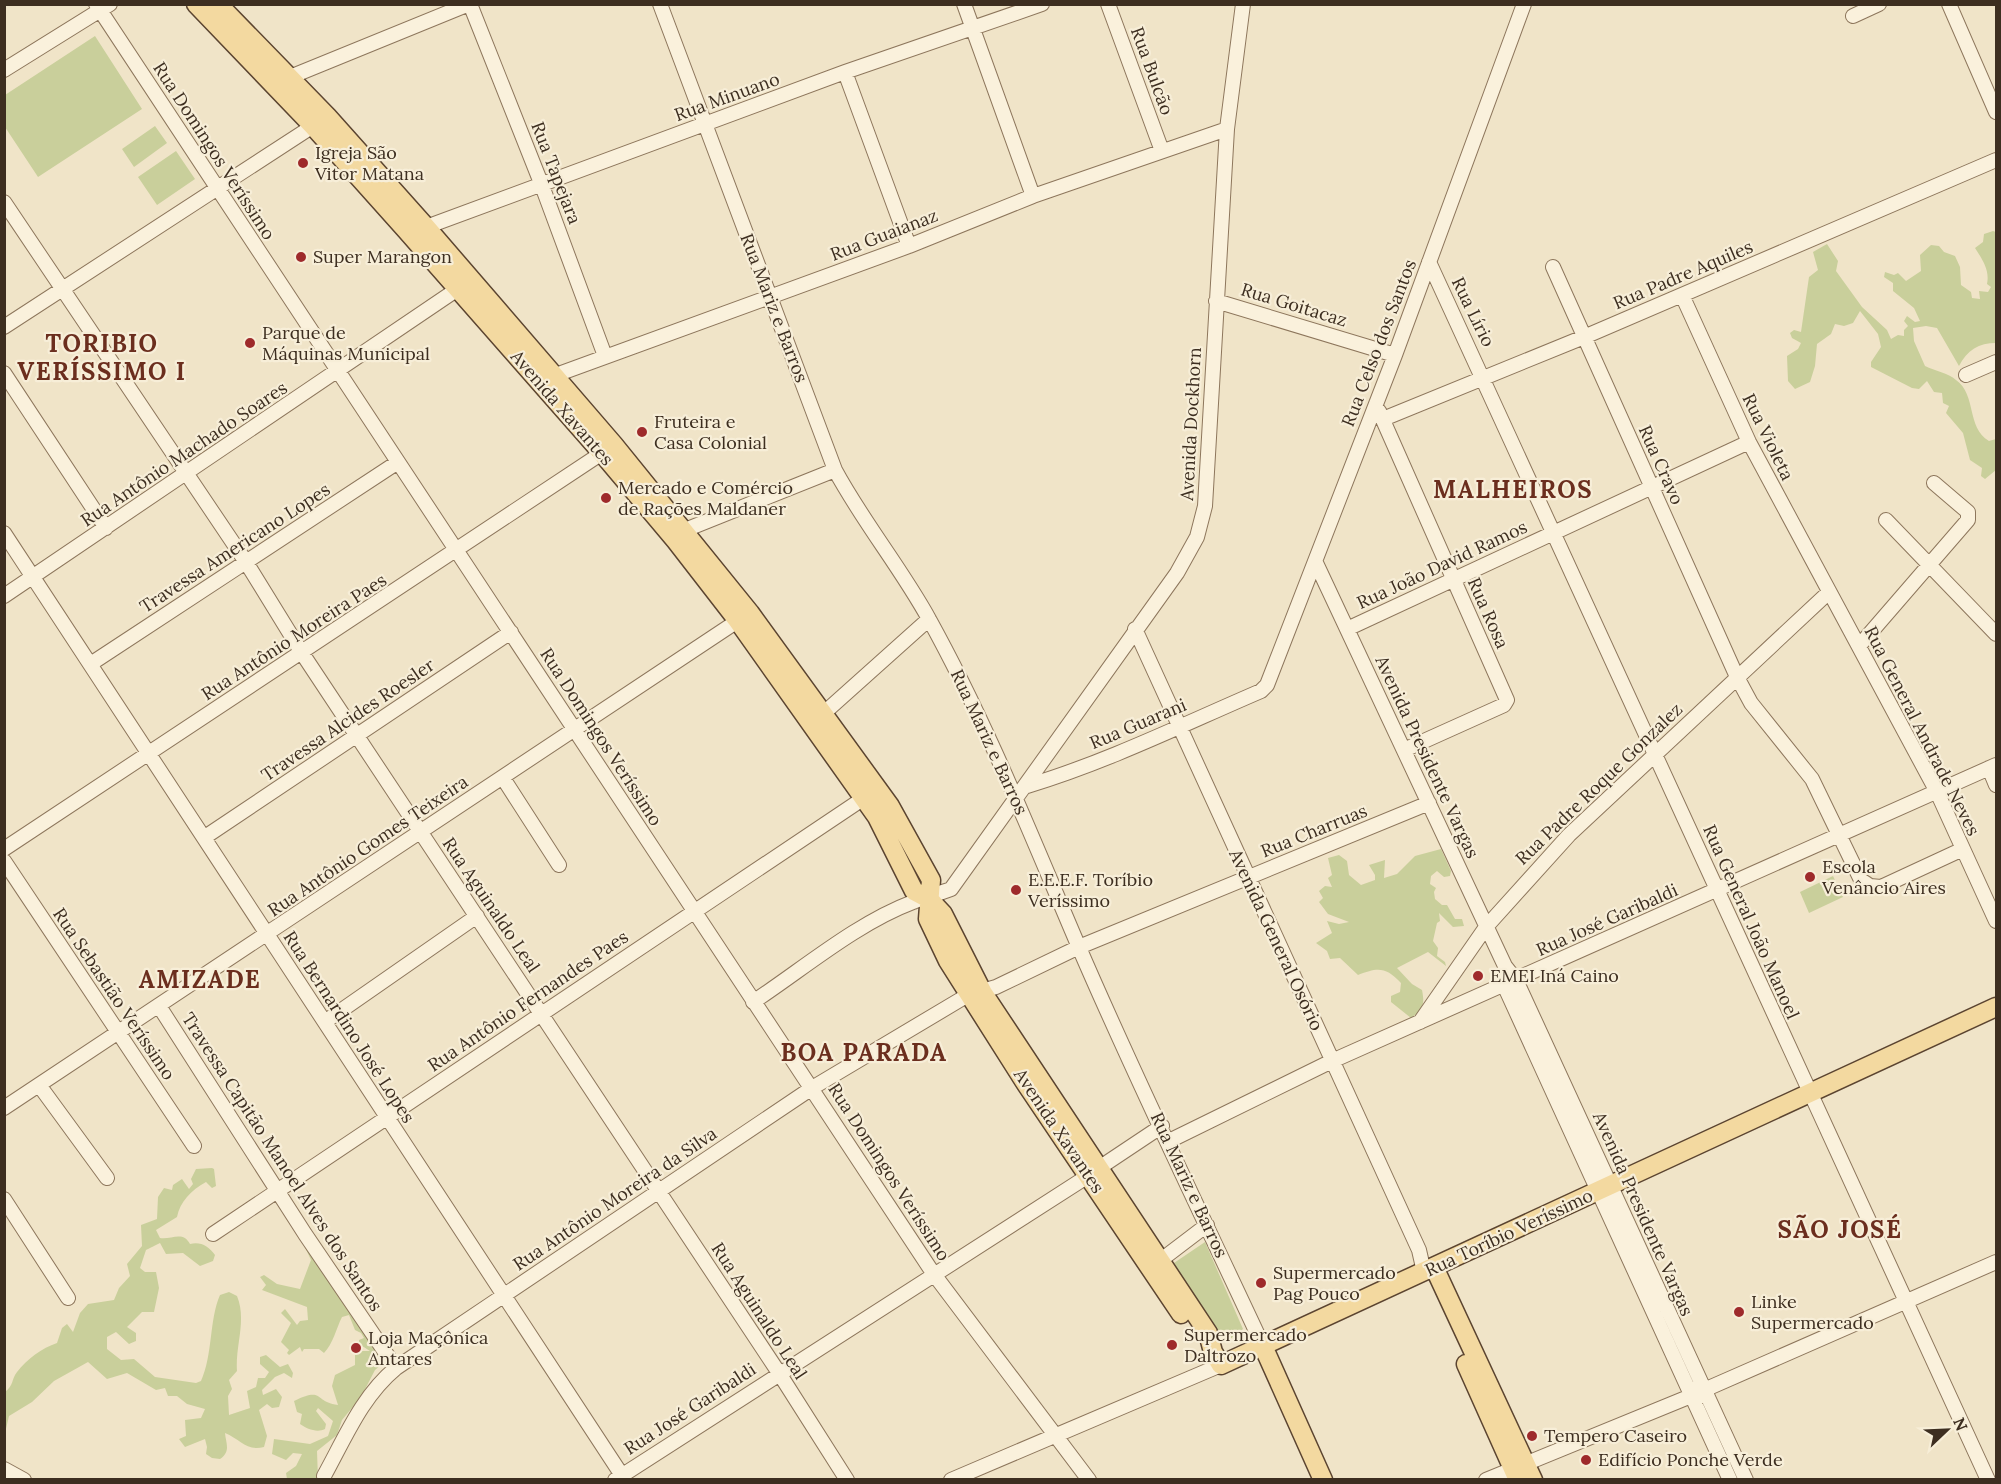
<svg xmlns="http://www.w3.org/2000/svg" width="2001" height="1484" viewBox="0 0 2001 1484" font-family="Lora,serif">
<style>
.green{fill:#c9cf9b}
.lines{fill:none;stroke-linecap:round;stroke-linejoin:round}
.minor-casing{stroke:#8d765c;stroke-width:16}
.major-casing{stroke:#5b4430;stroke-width:21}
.minor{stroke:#faf1dc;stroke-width:14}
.major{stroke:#f3d9a0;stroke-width:18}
.poi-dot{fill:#9e2a2b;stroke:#f7eed8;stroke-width:2}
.labels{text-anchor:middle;stroke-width:4.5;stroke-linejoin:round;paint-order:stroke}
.street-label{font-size:18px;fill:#3d2e20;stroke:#f7eed8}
.poi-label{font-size:18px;fill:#3d2e20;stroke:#f7eed8;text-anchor:start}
.district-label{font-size:24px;font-weight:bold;letter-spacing:1.5px;fill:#6b2e1e;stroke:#f7eed8}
</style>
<rect width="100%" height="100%" fill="#f0e4c8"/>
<path class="green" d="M95 36 142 109 38 177 5 127V95Z
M155 126 167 143 134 167 122 149Z
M176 151 195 179 157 205 138 177Z
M1993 231 1996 232V343C1979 343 1967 350 1959 366L1937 328 1926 326 1913 328 1914 341 1925 366C1935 371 1948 373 1956 380 1977 395 1966 427 1989 441L1996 439V470L1985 479 1981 476 1982 468 1970 460 1963 433 1946 413 1949 406 1943 403 1942 393 1934 392 1927 381 1919 389 1912 388 1871 367V362L1881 347 1878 334 1860 311 1853 323 1844 326 1835 324 1831 334 1817 344 1815 366 1810 382 1795 389 1788 381 1787 356 1798 349 1801 343 1792 338 1790 333 1794 330 1801 332 1809 277 1818 270 1813 252 1827 244 1838 261 1836 271 1862 307 1887 330 1891 339 1898 335 1904 336V330L1908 326 1904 321 1907 316 1915 322 1920 321 1914 308 1893 291V283L1884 277 1885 272 1894 275 1898 273 1906 281 1921 271 1920 255 1931 245 1939 246 1944 252 1955 256 1960 267 1961 285 1971 292 1972 298 1980 299 1979 291 1988 292 1991 287 1987 284C1990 270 1982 259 1975 248L1983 242 1984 234Z
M1441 849 1451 871 1450 876 1444 877 1437 871 1431 876 1430 884 1436 888 1434 892 1435 899 1442 905H1447L1455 919H1462L1464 926 1453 927 1439 913 1440 921 1437 923 1433 941 1438 948 1437 956 1445 962 1446 966 1428 952 1397 968 1412 984 1422 990C1425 1005 1423 1010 1411 1018L1391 1002V996L1400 992 1401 983C1386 967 1378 967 1358 975L1340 958 1330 959 1327 951 1316 943 1332 933 1327 921 1339 924 1349 922 1328 914 1319 902 1323 898 1319 891 1325 886 1332 887 1328 878 1332 875 1328 858 1339 855 1347 861 1349 875 1361 885 1375 880V875L1369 865 1385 860 1384 878 1397 874 1415 856Z
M1833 876 1843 897 1809 913 1800 892Z
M212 1168 214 1169 216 1186 212 1188 206 1182C191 1190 180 1202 177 1217L156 1230 160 1238C171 1240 183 1230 190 1244 200 1241 209 1246 215 1255L213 1261 200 1266 183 1253 166 1254 160 1243 146 1250 140 1268 145 1272H156L159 1288 154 1312H142L127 1327 136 1333V1341L129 1344 116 1332 107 1337V1349L121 1360 134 1359 155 1377 196 1383 201 1381C213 1355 209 1320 220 1295L229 1292 237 1296C247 1320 235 1346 237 1371L229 1380 232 1389 228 1396 229 1415 250 1408 247 1391 256 1387 258 1378H265L269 1372 260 1364V1357L266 1355 280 1367 288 1364 293 1373 292 1378 284 1373 275 1377 262 1390 263 1395 276 1389 282 1397 279 1407 272 1408 267 1404 259 1410 267 1436 264 1447C247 1452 240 1439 225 1433 226 1444 231 1451 220 1459L212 1458 206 1454 207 1447 205 1439 185 1447 179 1439 186 1436 185 1420 201 1418 205 1409 187 1404 177 1396H168L165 1388 156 1390 127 1373 107 1379 88 1362 54 1381 32 1402 9 1416 5 1433V1392C14 1385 11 1380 17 1372 27 1359 42 1348 57 1343L62 1328 67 1324 73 1332 80 1313 88 1304 114 1300 119 1288 130 1276 127 1264 142 1246 141 1225 157 1219 158 1197 164 1188 172 1190 173 1185 182 1179 189 1189 193 1184 191 1179 196 1169Z
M302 1241 382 1354 381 1365 375 1370 361 1397 342 1420 337 1435 317 1451 318 1479H287L286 1473 296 1466 302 1454 293 1453 286 1460 272 1454 274 1439 310 1444 328 1436 333 1421 318 1408 316 1411 326 1424 325 1429C317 1433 307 1429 300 1424L302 1414 297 1412 294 1401C324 1386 314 1402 338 1405L332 1386 335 1375 355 1365V1355L360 1351H370L359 1344V1340L364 1338 361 1333 355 1330 349 1315 342 1317C336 1329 333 1344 324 1353L319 1349H304L302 1352 300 1347 289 1355 287 1353 289 1350 281 1342 291 1323 281 1313 285 1309 297 1325 300 1321 308 1320 307 1307 262 1290 266 1285 260 1277 264 1275 277 1284 300 1289 311 1260Z
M1205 1242 1243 1329 1229 1340 1220 1339 1171 1265Z"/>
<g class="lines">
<g class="minor-casing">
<path id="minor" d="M96 4 933 1273 1089 1480
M470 4 541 183 605 356
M660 4 835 470C863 522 901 568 929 619 987 724 1031 835 1078 945 1136 1080 1201 1213 1263 1346
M964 4 1033 196
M1108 4 1162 151
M1949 4 1996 112
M1853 16 1879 4
M4 70 110 4
M845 72 909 246
M290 77 469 4
M4 202 246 562 302 653 779 1373 847 1480
M426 227 845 72 1042 4
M1429 262 1988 1480
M1553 267 1737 677 1751 703 1812 779 1861 880 1870 886 1881 887 1963 849
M1682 295 1749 442 1937 792 1996 921
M1216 301 1395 355
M4 327 313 126
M4 373 106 528
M1966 375 1996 362
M553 376 909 246 1033 196 1227 129
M1379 411 1507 700 1504 705 1404 750
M1383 419 1584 337 1996 160
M1886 520 1996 634
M685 530 835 470
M4 533 625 1480
M1316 563 1505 966 1516 980 1746 1480
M4 596 465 284
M1135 629 1419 1250 1424 1272
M1347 629 1749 442
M1859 646 1968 520V512L1934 483
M92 663 398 462
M824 713 929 619
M1989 768 1996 785
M503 778 559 865
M1027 786C1107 762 1184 724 1261 691L1267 685 1395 355 1524 4
M205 837 511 632
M4 849 602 453
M4 861 194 1146
M1504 978V985L1730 1480
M753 1002C803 969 857 923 913 902 925 897 938 894 951 889L1177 573 1197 537 1205 506 1227 129 1243 4
M159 1006 305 1234 396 1368
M326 1021 477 916
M1420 1022 1486 927 1569 835 1829 592
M39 1085 107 1178
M4 1108 745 616
M1169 1141 1332 1061 1996 765
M1099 1168 1162 1126
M4 1199 68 1298
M213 1234 864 798
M1161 1260 1207 1225
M1696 1387 1704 1390 1996 1262
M4 1469 24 1480
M324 1476C345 1438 362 1396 396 1368L812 1088 968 995 996 987 1079 947 1429 803
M615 1480 1088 1176
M951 1480 1221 1365
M1486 1480 1691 1396 1697 1399"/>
</g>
<g class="major-casing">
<path id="major" d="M196 4 313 126 406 230 602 453 676 541 738 621 877 817 914 891 929 899 943 914 983 993 1208 1333 1213 1352 1221 1365 1996 1007
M218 4 327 116 426 227 614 445 750 613 890 806 931 880 928 919 948 961 1026 1084 1181 1314
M1434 1267 1533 1480
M1263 1346 1323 1480
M1466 1364 1518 1480"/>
</g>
<use href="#minor" class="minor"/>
<use href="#major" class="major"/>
</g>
<g class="poi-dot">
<circle cx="303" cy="163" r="6"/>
<circle cx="301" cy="257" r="6"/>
<circle cx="250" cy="343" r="6"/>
<circle cx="642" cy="432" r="6"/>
<circle cx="606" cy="498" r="6"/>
<circle cx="1810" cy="877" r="6"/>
<circle cx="1016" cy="890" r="6"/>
<circle cx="1478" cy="976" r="6"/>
<circle cx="1261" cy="1283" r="6"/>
<circle cx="1739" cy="1312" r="6"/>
<circle cx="1172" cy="1345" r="6"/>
<circle cx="356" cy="1348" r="6"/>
<circle cx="1532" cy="1436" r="6"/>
<circle cx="1586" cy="1460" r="6"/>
</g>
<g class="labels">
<g class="street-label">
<text transform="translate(1152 71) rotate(70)" y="6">Rua Bulcão</text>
<text transform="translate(727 97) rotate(-20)" y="6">Rua Minuano</text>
<text transform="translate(214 151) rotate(57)" y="6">Rua Domingos Veríssimo</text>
<text transform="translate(556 173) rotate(69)" y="6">Rua Tapejara</text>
<text transform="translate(884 235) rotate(-21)" y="6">Rua Guaianaz</text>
<text transform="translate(1683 275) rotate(-23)" y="6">Rua Padre Aquiles</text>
<text transform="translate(1294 305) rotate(17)" y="6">Rua Goitacaz</text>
<text transform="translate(774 308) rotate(69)" y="6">Rua Mariz e Barros</text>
<text transform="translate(1473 312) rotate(64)" y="6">Rua Lírio</text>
<text transform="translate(1379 343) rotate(-69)" y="6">Rua Celso dos Santos</text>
<text transform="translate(562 408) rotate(49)" y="6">Avenida Xavantes</text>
<text transform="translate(1191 424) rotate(-87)" y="6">Avenida Dockhorn</text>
<text transform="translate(1768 437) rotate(64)" y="6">Rua Violeta</text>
<text transform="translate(184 454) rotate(-34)" y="6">Rua Antônio Machado Soares</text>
<text transform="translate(1661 465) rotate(66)" y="6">Rua Cravo</text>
<text transform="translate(235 548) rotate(-33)" y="6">Travessa Americano Lopes</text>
<text transform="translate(1442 565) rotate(-25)" y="6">Rua João David Ramos</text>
<text transform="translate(1488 613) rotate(66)" y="6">Rua Rosa</text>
<text transform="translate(294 637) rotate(-33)" y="6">Rua Antônio Moreira Paes</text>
<text transform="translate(348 720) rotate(-34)" y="6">Travessa Alcides Roesler</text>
<text transform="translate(1138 724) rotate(-23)" y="6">Rua Guarani</text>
<text transform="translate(1922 731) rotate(63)" y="6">Rua General Andrade Neves</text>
<text transform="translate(601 737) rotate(57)" y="6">Rua Domingos Veríssimo</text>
<text transform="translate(989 742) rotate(65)" y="6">Rua Mariz e Barros</text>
<text transform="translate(1427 757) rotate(65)" y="6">Avenida Presidente Vargas</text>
<text transform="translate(1599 784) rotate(-44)" y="6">Rua Padre Roque Gonzalez</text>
<text transform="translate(1314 831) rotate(-22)" y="6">Rua Charruas</text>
<text transform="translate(368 846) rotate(-34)" y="6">Rua Antônio Gomes Teixeira</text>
<text transform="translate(491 905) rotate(56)" y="6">Rua Aguinaldo Leal</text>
<text transform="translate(1607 920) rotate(-24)" y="6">Rua José Garibaldi</text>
<text transform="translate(1751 922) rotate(66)" y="6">Rua General João Manoel</text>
<text transform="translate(1276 940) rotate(65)" y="6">Avenida General Osório</text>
<text transform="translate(114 994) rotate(56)" y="6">Rua Sebastião Veríssimo</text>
<text transform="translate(528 1001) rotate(-34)" y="6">Rua Antônio Fernandes Paes</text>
<text transform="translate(349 1027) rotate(57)" y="6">Rua Bernardino José Lopes</text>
<text transform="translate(1059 1131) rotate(56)" y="6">Avenida Xavantes</text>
<text transform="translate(282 1162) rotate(57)" y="6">Travessa Capitão Manoel Alves dos Santos</text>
<text transform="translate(889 1172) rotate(57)" y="6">Rua Domingos Veríssimo</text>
<text transform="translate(1189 1185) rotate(65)" y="6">Rua Mariz e Barros</text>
<text transform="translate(615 1199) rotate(-34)" y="6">Rua Antônio Moreira da Silva</text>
<text transform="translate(1643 1214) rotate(66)" y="6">Avenida Presidente Vargas</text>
<text transform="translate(1509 1233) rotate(-25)" y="6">Rua Toríbio Veríssimo</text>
<text transform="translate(759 1311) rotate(57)" y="6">Rua Aguinaldo Leal</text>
<text transform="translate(690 1409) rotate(-33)" y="6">Rua José Garibaldi</text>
</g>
<g class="poi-label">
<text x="315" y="159">Igreja São<tspan x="315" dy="21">Vitor Matana</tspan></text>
<text x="313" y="263">Super Marangon</text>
<text x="262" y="339">Parque de<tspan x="262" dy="21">Máquinas Municipal</tspan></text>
<text x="654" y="428">Fruteira e<tspan x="654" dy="21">Casa Colonial</tspan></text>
<text x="618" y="494">Mercado e Comércio<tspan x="618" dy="21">de Rações Maldaner</tspan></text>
<text x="1822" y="873">Escola<tspan x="1822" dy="21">Venâncio Aires</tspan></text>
<text x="1028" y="886">E.E.E.F. Toríbio<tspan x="1028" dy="21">Veríssimo</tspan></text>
<text x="1490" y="982">EMEI Iná Caino</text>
<text x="1273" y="1279">Supermercado<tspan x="1273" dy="21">Pag Pouco</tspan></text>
<text x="1751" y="1308">Linke<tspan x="1751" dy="21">Supermercado</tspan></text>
<text x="1184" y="1341">Supermercado<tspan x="1184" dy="21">Daltrozo</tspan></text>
<text x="368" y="1344">Loja Maçônica<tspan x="368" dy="21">Antares</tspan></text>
<text x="1544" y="1442">Tempero Caseiro</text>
<text x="1598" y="1466">Edifício Ponche Verde</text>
</g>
<g class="district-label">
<text x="102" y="352">TORIBIO<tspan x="102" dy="28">VERÍSSIMO I</tspan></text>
<text x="1513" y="498">MALHEIROS</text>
<text x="200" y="988">AMIZADE</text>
<text x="864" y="1061">BOA PARADA</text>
<text x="1840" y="1238">SÃO JOSÉ</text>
</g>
</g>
<rect width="2001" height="1484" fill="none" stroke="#3d2e20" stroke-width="12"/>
<g transform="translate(1947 1430) rotate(67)" stroke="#f7eed8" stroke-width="4.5" paint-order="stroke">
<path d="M0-4.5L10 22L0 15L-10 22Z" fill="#3d2e20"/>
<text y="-9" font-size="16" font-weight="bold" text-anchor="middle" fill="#3d2e20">N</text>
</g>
</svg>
